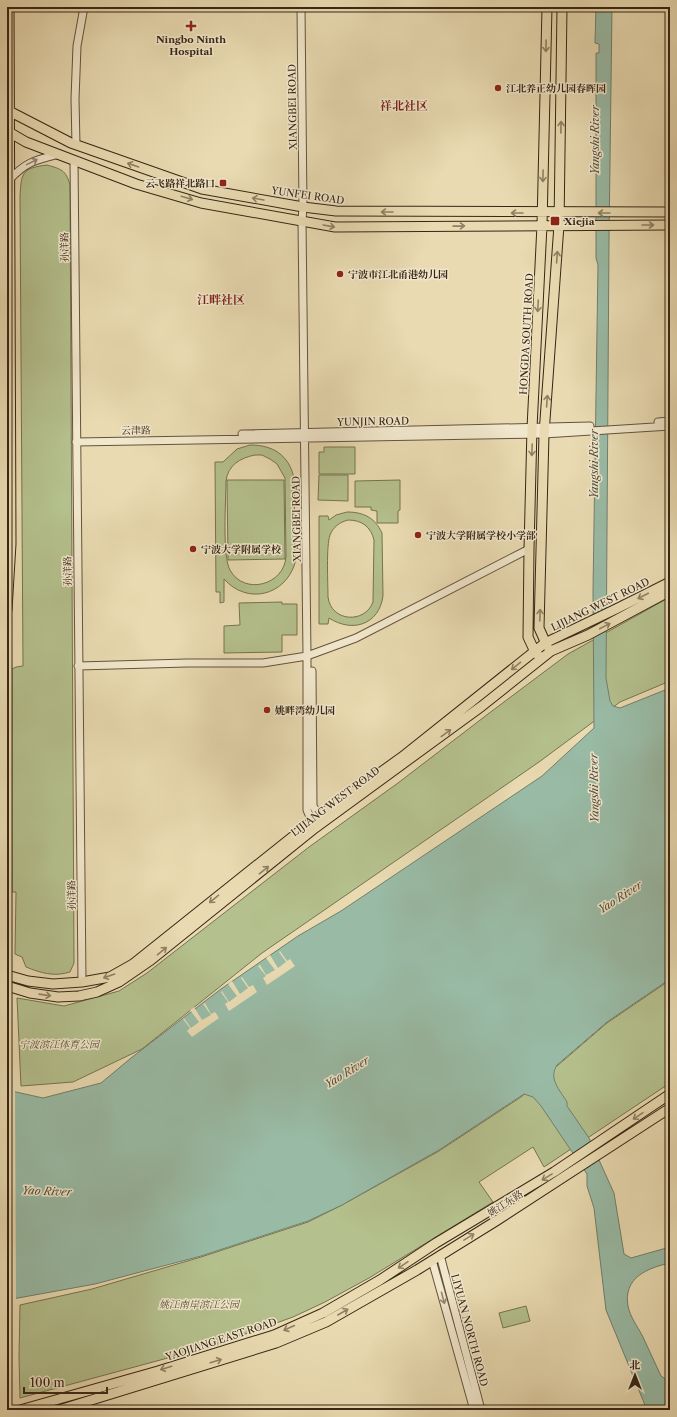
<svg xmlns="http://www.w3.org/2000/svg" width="677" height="1417" viewBox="0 0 677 1417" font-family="'Libre Caslon Text','Noto Serif SC',serif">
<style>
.green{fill:#b4c08d;stroke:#767351;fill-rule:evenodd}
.water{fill:#99bba6;stroke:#727f6c}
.pier{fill:#e9dab1}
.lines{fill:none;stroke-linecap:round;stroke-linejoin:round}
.minor-casing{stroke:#64533c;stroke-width:9}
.major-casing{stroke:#372615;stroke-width:11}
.minor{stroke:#f1e7cc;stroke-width:7}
.major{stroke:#e9dab1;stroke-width:9}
.oneway{stroke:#908063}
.oneway2{stroke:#948670}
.poi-dot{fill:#8f2418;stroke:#f1e7cc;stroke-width:1.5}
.labels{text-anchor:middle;stroke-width:3;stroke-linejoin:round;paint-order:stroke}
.poi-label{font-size:10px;font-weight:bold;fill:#372615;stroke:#f1e7cc;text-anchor:start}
.street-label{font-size:10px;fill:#372615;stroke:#f1e7cc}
.park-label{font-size:10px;font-style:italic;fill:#564c33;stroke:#f1e7cc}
.water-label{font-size:11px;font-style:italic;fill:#504b39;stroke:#f1e7cc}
.quarter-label{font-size:12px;font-weight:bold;fill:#7a1f14;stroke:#f1e7cc}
</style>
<rect width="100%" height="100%" fill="#e9dab1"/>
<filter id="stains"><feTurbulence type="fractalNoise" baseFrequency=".005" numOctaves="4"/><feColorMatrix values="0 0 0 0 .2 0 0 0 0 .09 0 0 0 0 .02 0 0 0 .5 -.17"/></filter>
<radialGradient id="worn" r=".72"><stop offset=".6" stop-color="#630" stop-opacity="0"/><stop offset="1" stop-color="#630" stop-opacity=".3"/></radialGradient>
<path class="green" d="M47 165C61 169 66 170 70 185L74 963 70 972C54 977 41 973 26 967L22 957 15 954 16 892H12V669L16 667 23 666 20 197C21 173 22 168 47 165Z
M250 445C273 445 289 455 294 478L295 563C285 596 247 605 224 579V602L220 603V592H216L215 462H223L237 449ZM255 455H262L270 459 277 464 285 478 286 556C285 585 244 596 230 570 222 556 226 500 226 481 228 465 240 458 255 455Z
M324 447H355V474H319V452H324Z
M319 475H348V501L318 500Z
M227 480H284L285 559 228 560Z
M400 480V510L398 511V523H377V511L371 510V507H355V481Z
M347 512C364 512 375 518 382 533L383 596C379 625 352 633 329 618L328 624H319V516H328L329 520 336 515ZM348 520C362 520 371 527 374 540L373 602C365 624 331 622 328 597 328 584 326 546 330 535 333 527 340 522 348 520Z
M670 597V681L620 702 539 762 262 953 142 1049 73 1082 21 1086 17 998 64 1006 119 991 147 973 309 847 398 783 488 714 568 654Z
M282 602V604H297V635H282V652L224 653V626L240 625 239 603Z
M670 980V1083L544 1167 533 1147 479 1182 493 1202 369 1278 325 1302 293 1317 212 1346 20 1398 19 1357 20 1305 92 1289 201 1257 308 1222 342 1205 439 1151 521 1097 607 1023Z
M526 1306 530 1321 503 1328 499 1313Z"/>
<path class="water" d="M596 7H612L609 240 606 678 610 701 613 706 620 708 670 688V979L607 1022 557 1065C548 1079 560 1090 567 1102V1106L589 1138 614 1193 624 1254 631 1258 670 1247V1263C647 1268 623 1278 628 1306 630 1317 638 1327 643 1337 649 1350 655 1363 661 1376L670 1382V1410H647L606 1310 594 1208 587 1186V1174L541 1106 533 1097 524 1094 439 1150 342 1205 308 1221 201 1256 95 1284 7 1300V1090L43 1098 101 1083 131 1058 221 989 298 936 341 911 542 776 594 728 593 591 598 265 596 258V53H599V44L595 43Z"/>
<path class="pier" d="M280 951 287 961 290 959 295 966 267 985 263 978 266 976 258 966 260 965 266 975 275 970 266 958 270 955 278 968 286 962 279 952Z
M242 977 249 987 253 985 257 992 229 1011 225 1004 228 1002 221 992 222 991 229 1002 237 996 228 984 232 981 240 994 248 988 241 978Z
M205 1003 211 1014 215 1012 219 1018 192 1037 187 1031 190 1028 183 1019 184 1018 191 1028 199 1022 190 1010 194 1007 202 1020 211 1015 203 1004Z
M7 1088 15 1090 16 1300 7 1302Z"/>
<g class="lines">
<g class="minor-casing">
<path id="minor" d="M301 7 303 207 302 221 307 656V810L314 826
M76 145 75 99 77 46 84 7
M74 160 82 982
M9 180C26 162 35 160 59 154
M658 422 670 421
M242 434 590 426
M76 442 544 434 670 426
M78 666 187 663H263L307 656 356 638 529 549
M312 671 313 806 322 820
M440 1255 481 1410
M432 1260 474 1410"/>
</g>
<g class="major-casing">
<path id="major" d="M7 110 71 143 202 189 303 207 336 211 670 212
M7 131 26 142 136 184 201 203 335 227 670 225
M7 610 11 544 9 7
M547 646 539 628 544 434 559 225 562 7
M538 655 535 652 528 637 529 549 532 428 542 225 547 7
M7 975 28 981 53 984 82 982 110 977 133 964 311 822 402 757 545 643 616 609 670 582
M7 986 30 993 58 997 79 996 97 992 119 982 151 960 315 828 482 706 551 651 588 635 670 591
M20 1410 158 1371 274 1335 323 1313 380 1280 436 1243 554 1172 670 1094
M59 1410 276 1343 326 1322 417 1270 496 1221 670 1108"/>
</g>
<use href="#minor" class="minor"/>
<use href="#major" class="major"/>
</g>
<defs><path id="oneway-shaft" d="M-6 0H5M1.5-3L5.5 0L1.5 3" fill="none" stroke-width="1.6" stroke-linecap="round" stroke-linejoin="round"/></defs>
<g class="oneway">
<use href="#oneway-shaft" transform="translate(546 46) rotate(91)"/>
<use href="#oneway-shaft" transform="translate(561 127) rotate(-89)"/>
<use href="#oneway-shaft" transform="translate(133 165) rotate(-161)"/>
<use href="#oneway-shaft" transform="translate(543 176) rotate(91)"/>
<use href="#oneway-shaft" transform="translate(187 198) rotate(16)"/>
<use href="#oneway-shaft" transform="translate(258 199) rotate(-170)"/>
<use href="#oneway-shaft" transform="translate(387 212) rotate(-180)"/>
<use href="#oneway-shaft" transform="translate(517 213) rotate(-180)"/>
<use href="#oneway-shaft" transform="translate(604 213) rotate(180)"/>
<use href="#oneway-shaft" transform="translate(648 225)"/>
<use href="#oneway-shaft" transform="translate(329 226) rotate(10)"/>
<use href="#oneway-shaft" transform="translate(459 226) rotate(-1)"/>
<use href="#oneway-shaft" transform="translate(557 257) rotate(-86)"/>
<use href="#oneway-shaft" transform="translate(538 306) rotate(93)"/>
<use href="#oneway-shaft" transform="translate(547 401) rotate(-86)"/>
<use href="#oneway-shaft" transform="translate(532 450) rotate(92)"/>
<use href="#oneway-shaft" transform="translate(643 596) rotate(153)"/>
<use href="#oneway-shaft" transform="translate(540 615) rotate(-88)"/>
<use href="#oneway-shaft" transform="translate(605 626) rotate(-28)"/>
<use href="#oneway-shaft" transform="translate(516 666) rotate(141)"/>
<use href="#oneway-shaft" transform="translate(446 733) rotate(-36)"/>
<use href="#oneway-shaft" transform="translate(264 870) rotate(-39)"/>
<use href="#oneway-shaft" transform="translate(214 899) rotate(141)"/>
<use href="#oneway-shaft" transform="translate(162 951) rotate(-39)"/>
<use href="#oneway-shaft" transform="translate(109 976) rotate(161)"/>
<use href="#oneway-shaft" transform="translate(45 995) rotate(8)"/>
<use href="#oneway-shaft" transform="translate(638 1116) rotate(146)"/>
<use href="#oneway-shaft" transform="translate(547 1177) rotate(149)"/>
<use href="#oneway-shaft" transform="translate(469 1237) rotate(-31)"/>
<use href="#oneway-shaft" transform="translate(403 1265) rotate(146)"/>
<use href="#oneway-shaft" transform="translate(343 1312) rotate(-30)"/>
<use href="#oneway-shaft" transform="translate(289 1328) rotate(156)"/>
<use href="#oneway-shaft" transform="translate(216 1361) rotate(-17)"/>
<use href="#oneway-shaft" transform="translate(166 1368) rotate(163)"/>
</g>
<g class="oneway2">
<use href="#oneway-shaft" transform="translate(32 162) rotate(-26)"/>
<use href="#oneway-shaft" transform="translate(443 1298) rotate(75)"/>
</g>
<g class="poi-dot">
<path d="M189 20h4v4h4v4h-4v4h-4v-4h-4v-4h4z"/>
<circle cx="498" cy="88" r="4"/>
<rect x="219" y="179" width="8" height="8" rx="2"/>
<rect x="550" y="216" width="10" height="10" rx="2"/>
<circle cx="340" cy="274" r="4"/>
<circle cx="418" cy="535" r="4"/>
<circle cx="193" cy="549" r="4"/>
<circle cx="267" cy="710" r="4"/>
</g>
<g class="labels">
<g class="poi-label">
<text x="191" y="43" text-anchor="middle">Ningbo Ninth<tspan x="191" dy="12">Hospital</tspan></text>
<text x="506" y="92">江北养正幼儿园春晖园</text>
<text x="215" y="187" text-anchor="end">云飞路祥北路口</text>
<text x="564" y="225">Xiejia</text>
<text x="348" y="278">宁波市江北甬港幼儿园</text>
<text x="426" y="539">宁波大学附属学校小学部</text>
<text x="201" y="553">宁波大学附属学校</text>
<text x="275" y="714">姚畔湾幼儿园</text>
</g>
<g class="street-label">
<text transform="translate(292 107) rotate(-91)" y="4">XIANGBEI ROAD</text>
<text transform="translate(308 195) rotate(8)" y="4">YUNFEI ROAD</text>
<text transform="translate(64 247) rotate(-91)" y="4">孙洋路</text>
<text transform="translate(526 334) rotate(-87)" y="4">HONGDA SOUTH ROAD</text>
<text transform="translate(373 421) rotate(-1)" y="4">YUNJIN ROAD</text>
<text transform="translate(136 430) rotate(-1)" y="4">云津路</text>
<text transform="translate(296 519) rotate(-91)" y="4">XIANGBEI ROAD</text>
<text transform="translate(67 571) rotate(-91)" y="4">孙洋路</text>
<text transform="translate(600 604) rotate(-26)" y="4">LIJIANG WEST ROAD</text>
<text transform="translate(335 801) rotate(-37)" y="4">LIJIANG WEST ROAD</text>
<text transform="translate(71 895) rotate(-91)" y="4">孙洋路</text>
<text transform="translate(505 1203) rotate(-32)" y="4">姚江东路</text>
<text transform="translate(470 1330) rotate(75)" y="4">LIYUAN NORTH ROAD</text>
<text transform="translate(221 1339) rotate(-18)" y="4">YAOJIANG EAST ROAD</text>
</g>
<g class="park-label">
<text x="59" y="1048">宁波滨江体育公园</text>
<text x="199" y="1308">姚江南岸滨江公园</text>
</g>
<g class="water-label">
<text transform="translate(595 140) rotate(-90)" y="4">Yangshi River</text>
<text transform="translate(594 464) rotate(-90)" y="4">Yangshi River</text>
<text transform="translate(594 788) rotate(-91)" y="4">Yangshi River</text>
<text transform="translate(620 897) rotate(-33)" y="4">Yao River</text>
<text transform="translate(347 1072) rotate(-32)" y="4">Yao River</text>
<text transform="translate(47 1191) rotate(2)" y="4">Yao River</text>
</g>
<g class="quarter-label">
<text x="404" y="110">祥北社区</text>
<text x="221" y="304">江畔社区</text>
</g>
</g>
<rect width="677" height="1417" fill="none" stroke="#e9dab1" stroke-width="24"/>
<rect x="8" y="8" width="661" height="1401" fill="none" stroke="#372615" stroke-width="2"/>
<rect x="12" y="12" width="653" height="1393" fill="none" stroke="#372615"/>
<g transform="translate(635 1375)" stroke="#f1e7cc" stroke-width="3" paint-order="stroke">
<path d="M0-3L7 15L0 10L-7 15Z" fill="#372615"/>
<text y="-6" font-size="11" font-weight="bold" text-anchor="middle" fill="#372615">北</text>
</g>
<path d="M24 1387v6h83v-6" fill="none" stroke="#372615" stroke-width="2"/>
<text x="30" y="1387" font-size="12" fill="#372615" stroke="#f1e7cc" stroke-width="3" paint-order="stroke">100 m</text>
<rect width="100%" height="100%" filter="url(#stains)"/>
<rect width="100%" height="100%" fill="url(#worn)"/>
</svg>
